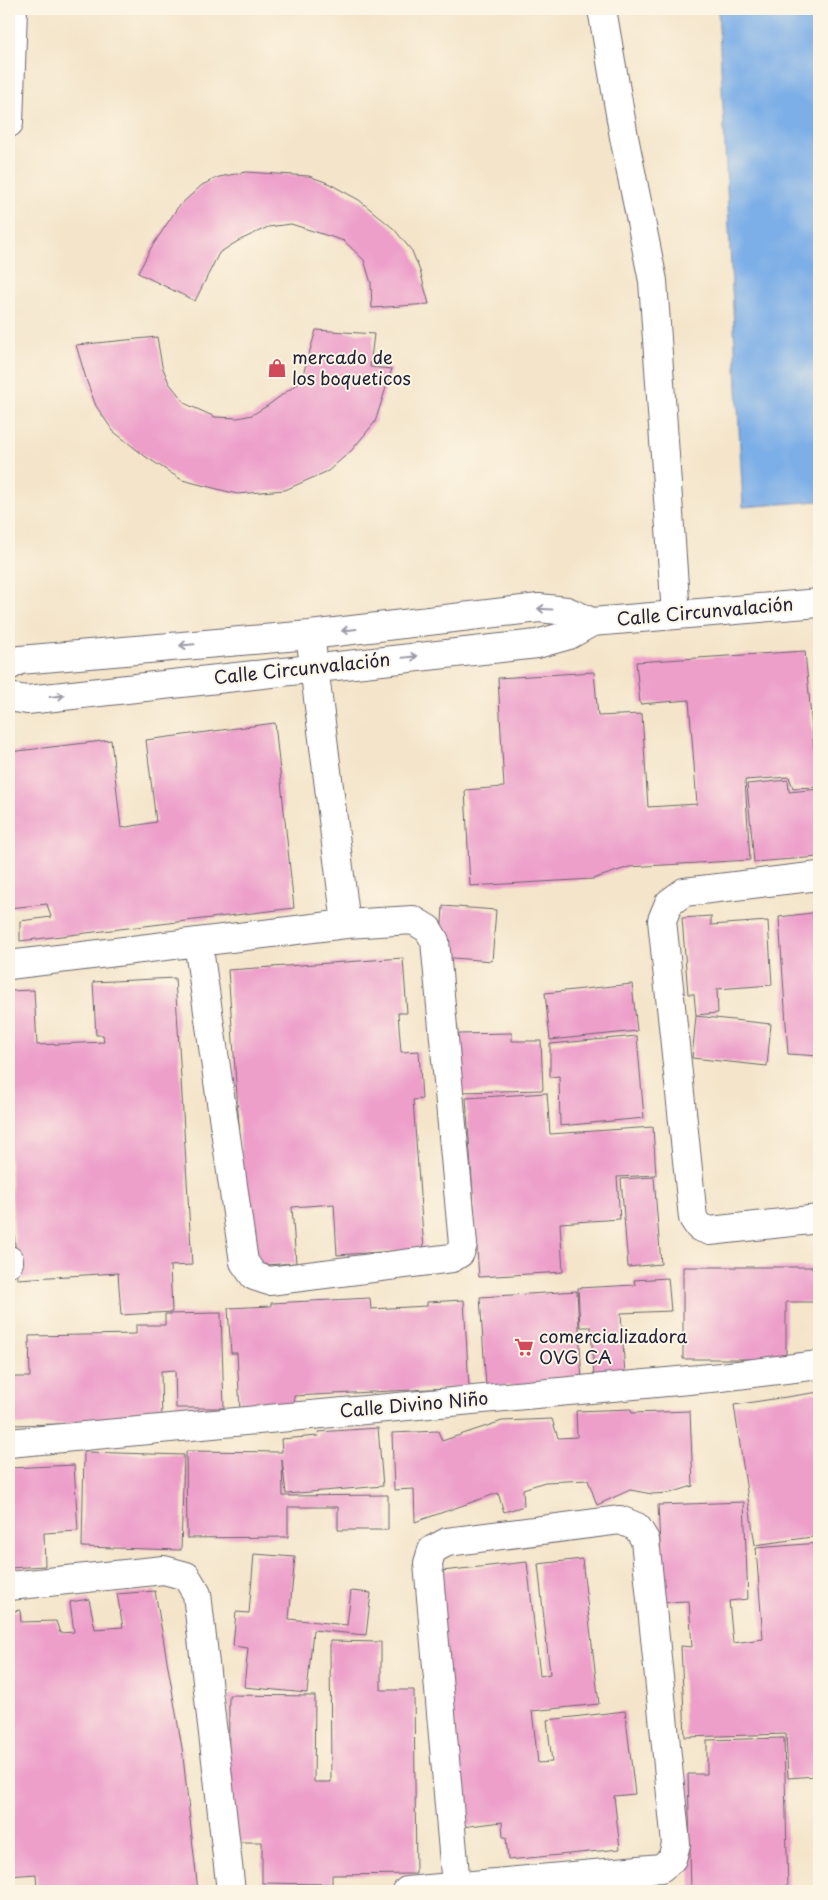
<svg xmlns="http://www.w3.org/2000/svg" width="828" height="1900" viewBox="0 0 828 1900" font-family="'Playpen Sans',sans-serif">
<style>
.water{fill:#7baee7;stroke:#4e6891}
.building{fill:#ed9fca}
.lines{fill:none;stroke-linecap:round;stroke-linejoin:round}
.minor-casing{stroke:#6c666d;stroke-width:30}
.minor{stroke:#fff;stroke-width:28}
.oneway{stroke:#9c9ca7}
.labels{text-anchor:middle;stroke-width:4;stroke-linejoin:round;paint-order:stroke}
.poi-label{font-size:18px;fill:#22223b;stroke:#fcf5e5;text-anchor:start}
.street-label{font-size:18px;fill:#22223b;stroke:#fcf5e5}
</style>
<rect width="100%" height="100%" fill="#fcf5e5"/>
<filter id="ink" filterUnits="userSpaceOnUse"><feTurbulence type="fractalNoise" baseFrequency=".02" numOctaves="2"/><feDisplacementMap in="SourceGraphic" scale="10" xChannelSelector="R" yChannelSelector="G"/><feConvolveMatrix kernelMatrix="1 2 1 2 8 2 1 2 1" color-interpolation-filters="sRGB"/></filter>
<filter id="wash" filterUnits="userSpaceOnUse"><feTurbulence type="fractalNoise" baseFrequency=".0096" numOctaves="4" result="noise"/><feDisplacementMap in="SourceGraphic" scale="20" xChannelSelector="R" yChannelSelector="G"/><feGaussianBlur stdDeviation="1.12" result="paint"/><feColorMatrix in="noise" values="0 0 0 0 0 0 0 0 0 0 0 0 0 0 0 0 0 1.4 0 .05"/><feComposite in="paint" operator="in"/></filter>
<g filter="url(#wash)">
<rect width="100%" height="100%" fill="#f4e5ca"/>
<path class="water" d="M718 9H819V501L743 507Z"/>
<g id="blocks">
<path class="building" d="M246 172 309 176 328 183 359 200 394 229 412 251 420 271 429 304 372 308 371 283 364 260 344 241 291 224 268 227 238 241 219 253 195 301 138 273 151 248 178 207 202 185 219 177Z
M316 330 374 334 370 367 392 369 375 422 352 450 328 471 285 490 237 494 182 480 146 457 113 431 96 406 87 382 76 345 157 337 162 366 169 383 186 404 215 417 238 418 252 415 267 406 301 381Z
M805 651 814 750 819 749V787L793 788 789 777 745 780 750 860 629 867 593 879 470 886 465 790 504 787 498 678 594 672 598 716 642 714 648 807 697 804 689 700 640 704 636 662Z
M275 723 294 908 20 941V921L51 917 47 904 9 908V752L111 740 121 828 156 822 146 740Z
M788 780 789 792 819 789V857L754 862 747 784Z
M443 906 496 910 492 961 440 957Z
M819 912V1056L788 1054 779 917Z
M711 916V925L768 921 772 985 717 989 718 1013 696 1015 694 994H688L682 918Z
M403 958 407 1013H398L401 1052 419 1051 422 1099 413 1100 424 1249 337 1255 334 1204 292 1207 296 1263 249 1266 228 970Z
M175 978 192 1265 170 1266 172 1312 121 1315 118 1273 17 1279 9 1147V991L34 990 37 1045 104 1042 103 1035H96L93 982Z
M632 984 637 1031 550 1040 545 993Z
M696 1016 771 1024 767 1066 692 1058Z
M512 1033V1041H541L543 1090 459 1092 458 1034Z
M637 1036 644 1118 560 1126 559 1076 550 1077V1044Z
M547 1093 550 1134 653 1127 656 1175 617 1177 620 1219 560 1223 563 1272 479 1277 466 1098Z
M654 1177 661 1264 628 1267 621 1179Z
M683 1267H819V1302H786V1359H683Z
M668 1278 671 1311 621 1313 625 1375 594 1376 591 1327H580L578 1288 635 1285 634 1280Z
M577 1291 582 1382 486 1387 480 1297Z
M370 1298 371 1309 427 1306V1302L464 1300 469 1387 294 1396 295 1408 240 1411 237 1353H231L228 1308 271 1306V1303Z
M221 1313 224 1408H176L175 1370 161 1371 162 1422 9 1425V1377H30L29 1336 136 1334V1325H165V1314Z
M819 1392V1536L755 1545 734 1405Z
M631 1409 632 1413 690 1411 693 1486 670 1493 652 1494 630 1490 597 1505 588 1480 545 1482 523 1489 524 1506 504 1512 498 1493 415 1522 414 1489 394 1490 392 1433 438 1431 442 1441 502 1421 552 1419 558 1438 577 1437 576 1411Z
M378 1428 383 1486 286 1494 282 1459 283 1496 388 1495V1530H338V1507H288V1537L187 1538 186 1451 282 1452 281 1439 319 1436 318 1432Z
M84 1452 184 1455 181 1550 82 1547Z
M74 1465 78 1531 44 1533 45 1566 9 1568V1468Z
M744 1502 748 1599 729 1601 733 1643 763 1639 756 1548 819 1543V1796L815 1776 788 1778 786 1734 685 1737 681 1646 692 1647 689 1601 663 1602 658 1505Z
M254 1554 295 1557 289 1619 347 1625 351 1591 371 1593 366 1635 313 1630 307 1693 244 1687 248 1648 233 1646 236 1612 249 1613Z
M582 1559 599 1704 532 1711 538 1763 552 1762 547 1720 625 1711 635 1794 614 1796 620 1849 508 1860 506 1837H503L502 1822 462 1827 432 1572 527 1562 540 1676 550 1674 538 1564Z
M155 1591 182 1748 198 1891H37L36 1874 9 1876V1675H12L9 1640V1612L20 1610 21 1622 56 1621 60 1633 74 1632 70 1602 89 1599 95 1629 123 1627 117 1594Z
M330 1641 381 1642V1690H414L416 1874 332 1875V1884L262 1883V1842H228L229 1695 315 1696 314 1782H331Z
M784 1738 788 1890 691 1891 688 1774H707V1740Z"/>
</g>
</g>
<g filter="url(#ink)">
<use href="#blocks" fill-opacity="0" stroke="#6c666d" stroke-width="1"/>
<g class="lines">
<g class="minor-casing">
<path id="minor" d="M602 9 624 137 653 281 676 615
M9 123 13 9
M312 650 346 924
M9 666 20 660 310 635 539 608 567 611 592 622
M9 697 27 700 537 644 569 635 592 622 819 603
M819 876 684 892 669 903 662 920 693 1218 699 1227 710 1231 819 1219
M9 965 198 942 244 1262 254 1276 269 1281 452 1258 460 1253 463 1244 435 941 428 929 413 920 346 924 198 942
M9 1260V1262
M9 1443 721 1377 819 1365
M9 1586 164 1570 186 1576 197 1594 231 1891
M407 1891 661 1868 672 1859 676 1844 645 1540 637 1527 620 1520 447 1542 432 1550 428 1563 456 1886"/>
</g>
<use href="#minor" class="minor"/>
</g>
<defs><path id="oneway-shaft" d="M-6 0H5M1.5-3L5.5 0L1.5 3" fill="none" stroke-width="1.6" stroke-linecap="round" stroke-linejoin="round" transform="scale(1.25)"/></defs>
<g class="oneway">
<use href="#oneway-shaft" transform="translate(545 609) rotate(-177)"/>
<use href="#oneway-shaft" transform="translate(349 630) rotate(173)"/>
<use href="#oneway-shaft" transform="translate(187 645) rotate(175)"/>
<use href="#oneway-shaft" transform="translate(410 657) rotate(-6)"/>
<use href="#oneway-shaft" transform="translate(57 696) rotate(-7)"/>
</g>
</g>
<defs>
<g id="shop-bare" transform="scale(1.5)"><path d="M-5-2.5h2.3a2.7 3.5 0 0 1 5.4 0H5L5.5 6h-11ZM-1.5-2.5h3a1.5 2.3 0 0 0-3 0Z" fill="#d1495b" stroke="#fcf5e5" stroke-width="2.5" paint-order="stroke"/></g>
<g id="supermarket-bare" transform="scale(1.5)"><path d="M-6-5.5h2.5l.6 2H6L4.5 2H-2.5L-4.4-4H-6ZM-1.5 3.2a1.3 1.3 0 1 0 .1 0ZM3 3.2a1.3 1.3 0 1 0 .1 0Z" fill="#d1495b" stroke="#fcf5e5" stroke-width="2.5" paint-order="stroke"/></g>
</defs>
<g fill-rule="evenodd">
<use href="#shop-bare" x="277" y="368"/>
<use href="#supermarket-bare" x="524" y="1347"/>
</g>
<g class="labels">
<g class="poi-label">
<text x="292" y="364">mercado de<tspan x="292" dy="21">los boqueticos</tspan></text>
<text x="539" y="1343">comercializadora<tspan x="539" dy="21">OVG CA</tspan></text>
</g>
<g class="street-label">
<text transform="translate(705 612) rotate(-5)" y="6">Calle Circunvalación</text>
<text transform="translate(302 669) rotate(-6)" y="6">Calle Circunvalación</text>
<text transform="translate(414 1405) rotate(-5)" y="6">Calle Divino Niño</text>
</g>
</g>
<rect width="828" height="1900" fill="none" stroke="#fcf5e5" stroke-width="30"/>
</svg>
